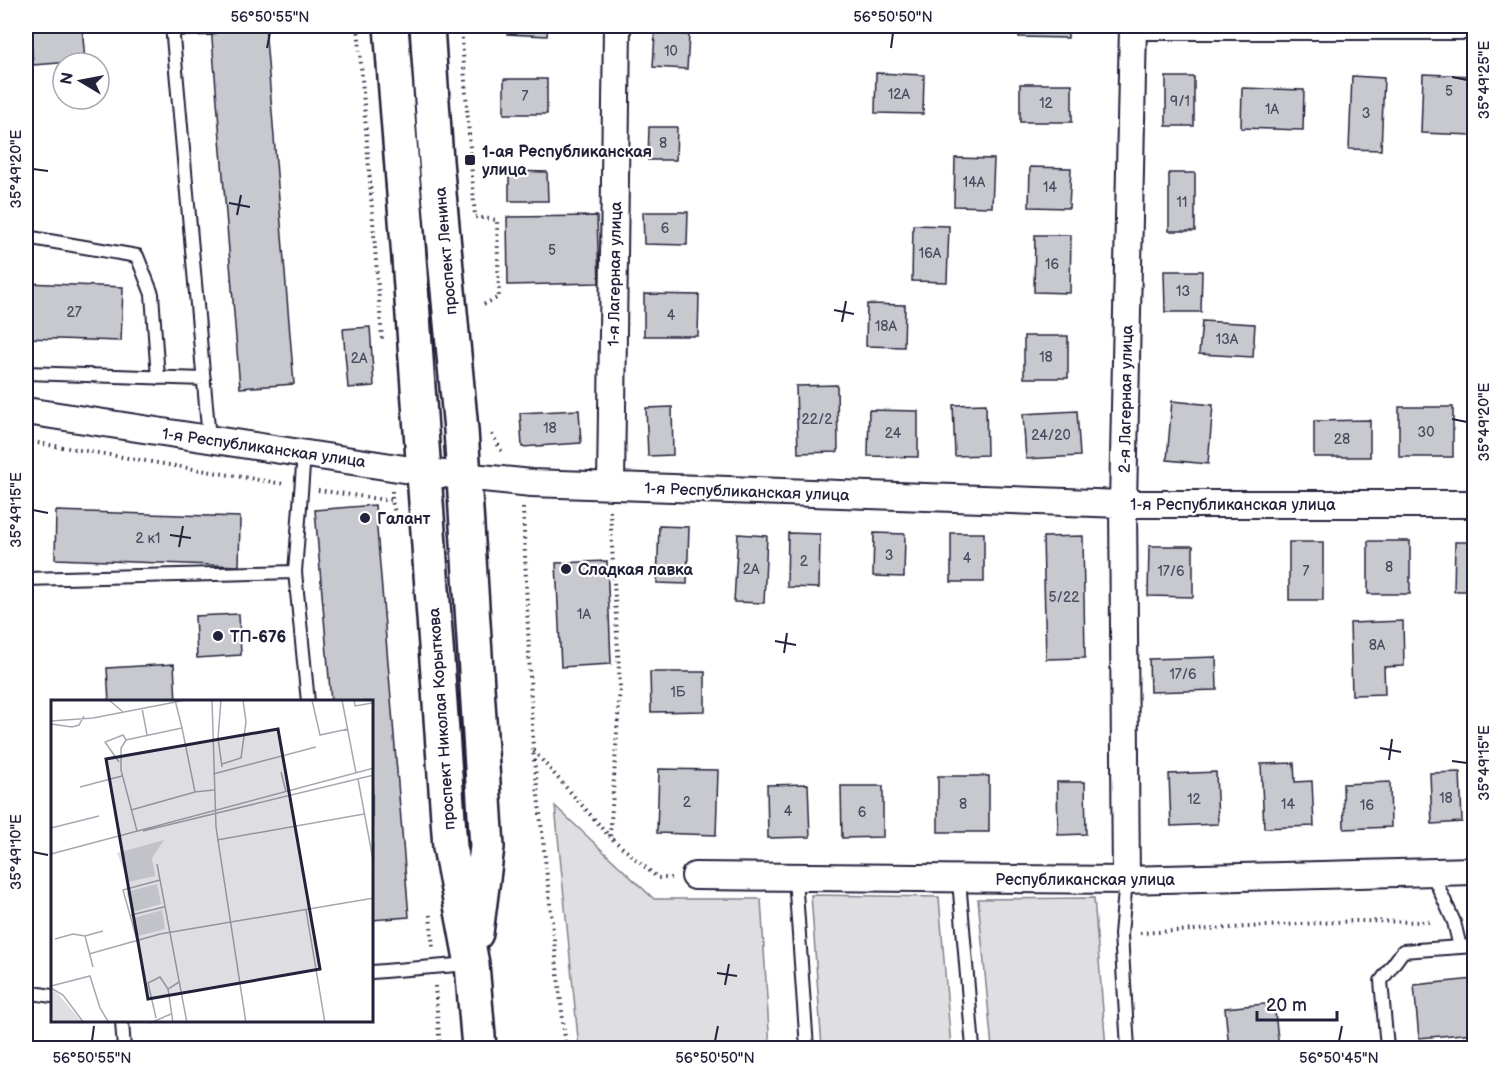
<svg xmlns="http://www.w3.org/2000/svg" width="1500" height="1074" viewBox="0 0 1500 1074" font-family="'Balsamiq Sans',sans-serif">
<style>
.green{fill:#dfdfe2;stroke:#80808e;stroke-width:1.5}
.building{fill:#c8c8cf;stroke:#22223b;stroke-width:1.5}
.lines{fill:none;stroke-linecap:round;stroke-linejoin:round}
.lane-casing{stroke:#22223b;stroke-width:16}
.street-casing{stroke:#22223b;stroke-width:30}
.primary-casing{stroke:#22223b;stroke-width:38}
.path{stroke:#22223b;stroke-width:4;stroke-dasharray:1.5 4.5;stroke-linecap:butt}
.lane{stroke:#fff;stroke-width:12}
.street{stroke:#fff;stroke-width:26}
.primary{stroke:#fff;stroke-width:33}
.ticks{fill:none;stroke:#22223b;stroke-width:2}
.poi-dot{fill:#22223b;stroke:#fff;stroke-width:2}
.labels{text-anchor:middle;stroke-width:4.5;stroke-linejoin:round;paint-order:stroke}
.number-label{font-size:14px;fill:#4c4c60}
.poi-label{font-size:16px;font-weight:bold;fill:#22223b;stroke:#fff;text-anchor:start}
.street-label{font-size:16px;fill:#22223b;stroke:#fff}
.inset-road{fill:none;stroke:#a7a7b1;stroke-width:1.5}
.view{fill:#22223b;fill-opacity:0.15;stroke:#22223b;stroke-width:3}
.inset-edge{fill:none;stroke:#22223b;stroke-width:3}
.neatline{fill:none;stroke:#22223b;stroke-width:2}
.ticks-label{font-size:15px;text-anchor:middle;fill:#22223b}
</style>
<rect width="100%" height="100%" fill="#fff"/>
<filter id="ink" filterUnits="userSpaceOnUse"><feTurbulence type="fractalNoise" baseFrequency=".0167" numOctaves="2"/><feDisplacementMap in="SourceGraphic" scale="12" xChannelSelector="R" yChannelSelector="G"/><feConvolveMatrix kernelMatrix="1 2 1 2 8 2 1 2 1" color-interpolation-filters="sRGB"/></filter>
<g filter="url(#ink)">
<path class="green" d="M555 806 654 899H761L770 1048H579Z
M811 895 939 897 951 1048H822Z
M1094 898 1106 1048H992L978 899Z"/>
<path class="building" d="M30 26H82L85 61 33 65Z
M211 26H265L294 384 240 388Z
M508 26H548L547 36 507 34Z
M1019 26H1068V38L1019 37Z
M655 33 689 35 687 69 653 67Z
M876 73 924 75 923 114 875 113Z
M1423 74 1474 76 1473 135 1421 133Z
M1352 76 1384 78 1381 150 1349 149Z
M1166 77H1194V126H1166Z
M504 79H547V114H504Z
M1020 84H1072V122H1020Z
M1242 88 1304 90 1303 130 1241 128Z
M649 127H677L676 160H648Z
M955 158 994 159 992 207 954 206Z
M1030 167 1071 168 1069 208 1029 207Z
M509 171 547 172 548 201H509Z
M1169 173H1195V231H1169Z
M643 212H688L687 245 644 244Z
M597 216 599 283 508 285 507 217Z
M913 225 949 226 947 282 912 281Z
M1035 235H1071L1070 293 1034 292Z
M1164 271H1202L1201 312H1165Z
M26 283 123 287 121 341 26 338Z
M644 294 699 295 698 336H644Z
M867 304 905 305 904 347 866 346Z
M1202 321 1255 324 1253 357 1199 354Z
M370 327 374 386 348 388 343 329Z
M1024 336H1068V378H1024Z
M837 385 838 452 798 453 796 386Z
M1172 401 1213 405 1208 464 1167 460Z
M986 404 987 455 955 456 953 405Z
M672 407 673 455 648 456 646 408Z
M1399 407H1453V457H1399Z
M579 410 581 443 522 447 520 413Z
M869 410 918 411V457L868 456Z
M1077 411 1080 456 1026 459 1023 414Z
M1370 420V457H1314V421Z
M375 505 409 917 372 920V702H331L315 510Z
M56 511 240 517 239 566 55 559Z
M659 526 689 527 687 584 657 583Z
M788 533 820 534 819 588 787 587Z
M874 533 905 534 904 577 873 576Z
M951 533H984V582H951Z
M738 534 767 536 764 603 734 602Z
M1083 536 1085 658 1046 659 1043 537Z
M1368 541H1410V594H1368Z
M1289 542H1323V600H1289Z
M1455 542H1474V591H1454Z
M1149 546H1193V597L1148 596Z
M607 561 611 664 561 667 556 563Z
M239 614 241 655 197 658 195 616Z
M1403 621 1404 666 1384 667 1385 694 1352 695 1350 623Z
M1216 657 1217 690 1150 692 1149 659Z
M174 664 176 702H109L107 668Z
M650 672H705V711L651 712Z
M1294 763 1295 782 1312 781 1314 826 1264 828 1261 764Z
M659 769 718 770 716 835 657 833Z
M1216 772 1218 824 1171 826 1169 774Z
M1460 772 1462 822 1432 824 1430 773Z
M938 776H989V832H938Z
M1057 782H1085L1086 834 1058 835Z
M1390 782 1391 827 1344 829 1343 784Z
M808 784 810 837 768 838 767 785Z
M841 786H883V837L842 838Z
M1474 979V1033L1419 1038 1414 985Z
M1274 1003 1279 1048H1229L1225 1008Z"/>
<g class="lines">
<g class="lane-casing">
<path id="lane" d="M172 26 209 439
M172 29 211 28
M26 237 137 256 152 294 158 378
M26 373 204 379
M295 572 308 702
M26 579 295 572 304 453
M1432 873 1454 922 1460 947 1474 946
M795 878 807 1048
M959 880 973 1048
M1126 880 1121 934 1128 1048
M372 972 469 964
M26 992 52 996
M122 1022 124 1048
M1389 1048 1387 1047 1381 981 1403 951 1460 947"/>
</g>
<g class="street-casing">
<path id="street" d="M1133 26H1474
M26 411 424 472 532 483 1123 504H1474
M611 486 617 26
M695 876 1126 880 1474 871
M1126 880 1123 504 1133 26"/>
</g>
<g class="primary-casing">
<path id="primary" d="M391 26 409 258 450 847 472 964 479 1048
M427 26 436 161 461 430 487 847 476 933"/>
</g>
<path class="path" d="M358 26 382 339
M461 26 475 217 497 220 499 297 481 306V307
M492 434 503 454
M26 441 284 484
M318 490 392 501
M392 491V501L395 513
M523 508 533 750 566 1048
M610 511 620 687 610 837 658 878H671
M534 751 610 837
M430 915 433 949
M1140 933 1356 921 1432 922
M435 986 440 1048"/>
<use href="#lane" class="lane"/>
<use href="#street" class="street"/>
<use href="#primary" class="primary"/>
</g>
</g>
<path class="ticks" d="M267 48 270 33M891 48 893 33M1452 77 1467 80M33 169 48 171M229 203 250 207M237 215 241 195M834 310 854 314M842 322 846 301M1452 419 1467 422M33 510 48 513M170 535 191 538M179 547 183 526M775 641 796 645M784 653 787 633M1380 748 1401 752M1389 760 1392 739M1452 761 1467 763M33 852 48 855M717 973 737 976M725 985 729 964M92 1041 94 1026M715 1041 718 1026M1339 1041 1342 1026"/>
<g class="poi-dot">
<rect x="464" y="154" width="12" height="12" rx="3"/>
<circle cx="365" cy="518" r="6"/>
<circle cx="566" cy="569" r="6"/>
<circle cx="218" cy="636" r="6"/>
</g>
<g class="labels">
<g class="number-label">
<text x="671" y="56">10</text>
<text x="1449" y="96">5</text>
<text x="899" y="99">12А</text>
<text x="525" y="101">7</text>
<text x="1180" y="106">9/1</text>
<text x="1046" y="108">12</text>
<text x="1272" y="114">1А</text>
<text x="1366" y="118">3</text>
<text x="663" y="148">8</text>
<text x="974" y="187">14А</text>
<text x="1050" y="192">14</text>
<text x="1182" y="207">11</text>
<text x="665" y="233">6</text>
<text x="552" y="255">5</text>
<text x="930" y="258">16А</text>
<text x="1052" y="269">16</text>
<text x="1183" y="296">13</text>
<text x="74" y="317">27</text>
<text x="671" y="320">4</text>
<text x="886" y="331">18А</text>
<text x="1227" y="344">13А</text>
<text x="1046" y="362">18</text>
<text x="359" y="363">2А</text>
<text x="817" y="424">22/2</text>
<text x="550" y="433">18</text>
<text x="1426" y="437">30</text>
<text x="893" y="438">24</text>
<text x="1051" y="440">24/20</text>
<text x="1342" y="444">28</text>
<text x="148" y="543">2 к1</text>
<text x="889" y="560">3</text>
<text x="967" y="563">4</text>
<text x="804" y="566">2</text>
<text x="1389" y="572">8</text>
<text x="751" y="574">2А</text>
<text x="1171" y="576">17/6</text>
<text x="1306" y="576">7</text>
<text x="1064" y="602">5/22</text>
<text x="584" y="619">1А</text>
<text x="1377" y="650">8А</text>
<text x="1183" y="679">17/6</text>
<text x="678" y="697">1Б</text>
<text x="1446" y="803">18</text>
<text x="1194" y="804">12</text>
<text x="687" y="807">2</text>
<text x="963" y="809">8</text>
<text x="1288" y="809">14</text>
<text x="1367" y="810">16</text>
<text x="788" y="816">4</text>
<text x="862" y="817">6</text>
</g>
<g class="poi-label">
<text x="482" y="157">1-ая Республиканская<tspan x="482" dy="18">улица</tspan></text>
<text x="377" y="524">Галант</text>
<text x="578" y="575">Сладкая лавка</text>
<text x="230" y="642">ТП-676</text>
</g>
<g class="street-label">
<text transform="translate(445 251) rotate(-95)" y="6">проспект Ленина</text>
<text transform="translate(614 274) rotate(-89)" y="6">1-я Лагерная улица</text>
<text transform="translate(1125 399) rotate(-89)" y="6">2-я Лагерная улица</text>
<text transform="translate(264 447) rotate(8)" y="6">1-я Республиканская улица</text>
<text transform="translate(747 491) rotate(2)" y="6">1-я Республиканская улица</text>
<text x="1233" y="510">1-я Республиканская улица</text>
<text transform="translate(441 719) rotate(-94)" y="6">проспект Николая Корыткова</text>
<text x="1085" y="885">Республиканская улица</text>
</g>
</g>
<g transform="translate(51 700)">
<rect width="322" height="322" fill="#fff"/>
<path d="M113 140 101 158 104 176 77 182 66 153ZM106 184 110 204 81 212 75 192ZM111 210 114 229 87 236 83 218ZM0 289 8 295 31 322H0Z" fill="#dfdfe2"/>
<path class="inset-road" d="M58 0 72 12M161 0 165 127 195 323M170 0 167 38 171 67M261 0 269 35 297 29M291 0 305 73M303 0 304 6 321 3M91 8 96 35M0 21 42 18 135 0M0 24 21 27 28 25 33 16M131 28 144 92 163 90M68 62 54 42 72 35 75 40M171 64 190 58 195 22 192 0M230 72 235 92M162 74 265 47M307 79 323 165M29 87 71 76M80 110 144 92M0 128 48 116M86 131 70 70V48L75 40 131 28 124 0M92 131 323 75M166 140 313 114M0 154 323 68M106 164 136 323M255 210 274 323M80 215 113 207M34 236 52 231M4 239 22 234 34 236 42 267M86 240 72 190 109 180M38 254 109 234 323 198M0 286 39 276 49 308 58 323M0 288 12 295 33 323M105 318 97 283 109 277 117 289M99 323 120 314M122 323 117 289 128 282"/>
<path class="view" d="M227 29 269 269 97 299 55 59Z"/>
<rect width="322" height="322" class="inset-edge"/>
</g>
<rect width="1500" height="1074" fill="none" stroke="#fff" stroke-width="66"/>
<g transform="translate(81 81) rotate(280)"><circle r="28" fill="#ffffff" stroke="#a7a7b1" stroke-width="1.5"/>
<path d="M0-4.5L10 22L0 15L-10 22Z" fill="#22223b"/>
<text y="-9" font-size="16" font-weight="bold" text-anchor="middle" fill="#22223b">N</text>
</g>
<path d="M1257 1011v9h80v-9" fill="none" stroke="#22223b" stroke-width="3"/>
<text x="1266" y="1011" font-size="18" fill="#22223b" stroke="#ffffff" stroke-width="4.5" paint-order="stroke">20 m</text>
<rect x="33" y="33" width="1434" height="1008" class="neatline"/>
<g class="ticks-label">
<text x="270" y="22">56°50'55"N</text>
<text x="893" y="22">56°50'50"N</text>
<text transform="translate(1484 80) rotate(-90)" y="5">35°49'25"E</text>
<text transform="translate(16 169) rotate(-90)" y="5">35°49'20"E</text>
<text transform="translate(1484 422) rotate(-90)" y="5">35°49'20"E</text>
<text transform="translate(16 510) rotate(-90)" y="5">35°49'15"E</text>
<text transform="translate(1484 763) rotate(-90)" y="5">35°49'15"E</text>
<text transform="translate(16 852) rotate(-90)" y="5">35°49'10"E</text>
<text x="92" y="1063">56°50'55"N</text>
<text x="715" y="1063">56°50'50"N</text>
<text x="1339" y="1063">56°50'45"N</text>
</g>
</svg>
